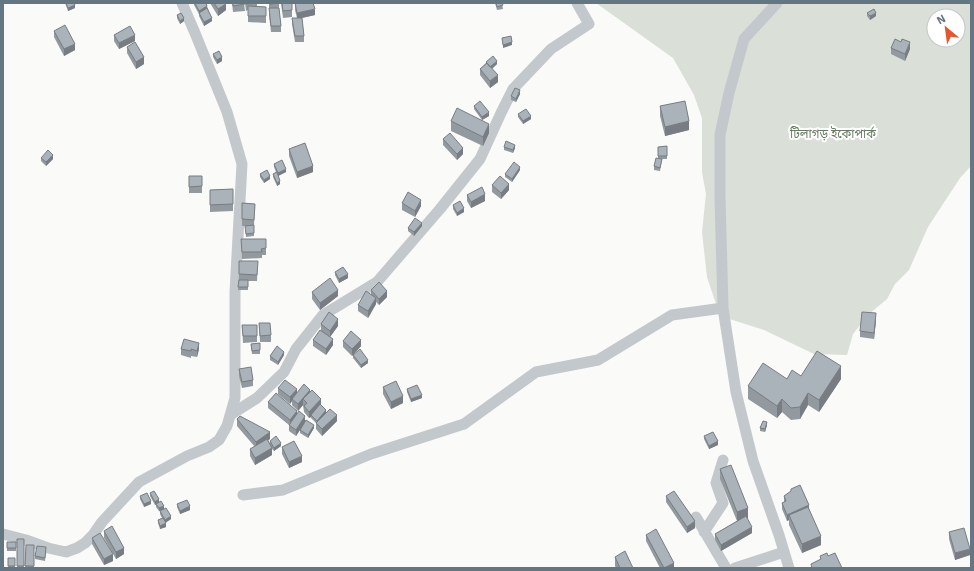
<svg xmlns="http://www.w3.org/2000/svg" width="974" height="571" viewBox="0 0 974 571" font-family="'IBM Plex Sans','Noto Sans Bengali',sans-serif">
<style>
.green{fill:#dadfd7;fill-rule:evenodd}
.lines{fill:none;stroke-linecap:round;stroke-linejoin:round}
.minor{stroke:#c3c8cc;stroke-width:11}
.wall{fill:#929a9f}
.shaded-wall{fill:#777d82}
.building{fill:#aab3b9;stroke:#777d82}
.labels{text-anchor:middle;stroke-width:4;stroke-linejoin:round;paint-order:stroke}
.park-label{font-size:12px;fill:#687a64;stroke:#fff}
</style>
<rect width="100%" height="100%" fill="#fafaf8"/>
<path class="green" d="M596 3H971V166L960 178 928 227 909 270 895 284 887 299 869 314 853 334 847 355 814 354 764 330 720 316 707 277 702 232 706 194 702 172V118L694 95 673 58ZM934 16H958V40H934Z"/>
<g class="lines">
<path class="minor" d="M777 3 744 39 729 93 720 135V197L723 308 736 392 753 461 779 535 789 568
M230 415 257 398 284 372 296 349 323 315 377 282 440 209 480 159 501 113 513 89 551 49 589 24 577 3
M243 495 283 490 371 454 464 424 536 372 598 360 672 315 723 308
M696 517 726 568
M704 532 723 503 716 483 723 460
M3 534 26 540 48 548 66 552 77 548 85 543 93 535 102 522 139 482 187 456 209 447 219 440 227 426 235 398V292L242 164 227 112 195 33 182 3
M735 568 784 552"/>
</g>
<path class="wall" d="M65 3H74L75 8 68 11Z
M194 3H206L212 21 204 26 199 16V14L194 5Z
M210 3H226V10L218 16Z
M232 3H244L245 11 233 12Z
M245 3H257V6L266 7V23L248 22V10L246 11Z
M269 3H279V10L281 26V32H271L269 15Z
M281 3H292V17L283 18Z
M295 3 315 15 302 18 304 36V42H295L292 24V18H297L295 10Z
M495 3H502L503 9 497 10Z
M867 13 876 16 870 20 867 16Z
M177 15 184 21 180 24 177 18Z
M54 31 75 50 64 56 54 37Z
M114 35 135 41 119 49 114 41Z
M127 47 144 64 136 69 127 53Z
M891 48 910 49 905 61 891 54Z
M213 54 222 61 217 64 213 57Z
M486 62 497 64 492 69 498 82 490 88 480 75V69L486 63Z
M520 94 516 102 511 100V96Z
M474 106 489 116 482 120 489 133 483 146 451 131V121L482 120 474 109Z
M660 106 689 130 665 136 660 116Z
M518 114 531 119 523 124 518 117Z
M443 139 463 154 457 160 443 145Z
M667 146V159H662L660 171 654 170V166L658 158V147Z
M504 147 515 148 513 153 504 150Z
M289 149 313 172 297 178 289 156Z
M41 158 53 159 46 166 41 161Z
M274 164 286 172 278 176 280 184 277 186 273 177V174L276 172 274 167Z
M520 170 512 182 505 177V174Z
M260 174 270 179 264 183 260 177Z
M189 176H202V193H189Z
M492 185 509 190 501 199 492 192Z
M233 189V211L210 212V190Z
M467 195 485 201 471 208 467 201Z
M242 203 255 204 254 226V236L246 237 245 226H249H242Z
M402 203 421 206 415 217 402 210Z
M453 205 464 212 457 216 453 209Z
M422 226 414 236 408 231V228Z
M241 239H266V255H262V258L242 259Z
M258 261 257 281H248V290H238L239 274Z
M335 272 348 278 339 283 335 275Z
M371 290 387 297 379 305 376 302V304L368 318 358 311V305L371 294Z
M312 292 338 296 320 310 312 299Z
M876 320 874 339 860 337V331Z
M259 323 271 335V342H260Z
M321 324 338 326 330 337 333 345 326 355 313 346V340L321 330Z
M242 325H257V342L243 343Z
M343 341 361 346 352 356 343 347Z
M260 343V354H252L251 344Z
M181 349H199L197 357 191 356V358L181 355Z
M284 355 278 365 270 360V356Z
M353 355 368 363 361 368 353 358Z
M239 369 253 380V386L242 388 239 376Z
M801 376 841 379 819 412 808 405 800 419 791 420 782 412 777 418 748 399V386Z
M383 387 403 403 391 409 383 394Z
M278 388 297 393 310 392 326 413 337 421 322 436 316 429V423L311 418V417L309 418 304 412 303 405 298 411 292 405V401L290 404 278 394Z
M407 389 422 398 411 402 407 392Z
M268 402 297 413 314 428 308 438 300 433V430L296 436 289 431V425L268 408Z
M237 419 270 439 268 440 270 444V441L281 446 274 451 272 449V455L255 465 250 456V449L255 447 237 426Z
M767 425 765 432 760 431V428Z
M704 436 718 445 709 449 704 439Z
M282 447 302 462 289 468 282 454Z
M720 469 748 518H747L752 533 721 551 715 540V534L737 521 720 479Z
M791 489 809 509 821 545 802 553 789 525V520L787 521 782 509V503L784 502V496L791 492Z
M150 493 159 502 164 509 159 511 156 507V504L155 505 150 496Z
M140 496 151 504 144 507 140 499Z
M666 496 695 528 687 533 666 502Z
M177 504 190 510 180 514 177 507Z
M160 511 171 519 165 523 166 527 160 529 158 523V520L162 518 160 514Z
M104 531 124 554 116 559 104 538Z
M949 532 970 555 955 560 949 539Z
M646 535 674 568H660L646 541Z
M92 538 113 561 104 565 92 544Z
M17 539H24V568H17Z
M7 542H16V551H7Z
M26 545H34V568H25Z
M46 550 45 561 35 559V556Z
M615 557 633 568H616L615 566Z
M8 558H15V568H8Z"/>
<path class="shaded-wall" d="M226 4V10L218 16V9Z
M75 5V8L68 11V8Z
M207 6V9L199 14V11Z
M315 9V15L297 19V13Z
M876 13V16L870 20V16Z
M184 18V21L180 24V21Z
M212 18V21L204 26V22Z
M135 35V41L119 49V43Z
M512 42V45L503 48V45Z
M910 42V49L905 61V54Z
M75 44V50L64 56V49Z
M144 57V64L136 69V62Z
M222 57V61L217 64V60Z
M497 61V64L490 70V67Z
M498 75V82L490 88V81Z
M520 90V94L516 102V99Z
M489 112V116L482 120V117Z
M531 116V119L523 124V121Z
M689 121V130L665 136V127Z
M489 124V133L483 146V137Z
M515 145V148L513 153V150Z
M463 148V154L457 160V154Z
M53 155V159L46 166V162Z
M313 166V172L297 178V172Z
M520 167V170L512 182V179Z
M286 169V172L278 176V173Z
M270 176V179L264 183V180Z
M280 181V184L277 186V183Z
M509 184V190L501 199V193Z
M485 194V201L471 208V202Z
M421 200V206L415 217V211Z
M464 208V212L457 216V213Z
M422 223V226L414 236V232Z
M348 274V278L339 283V279Z
M338 290V296L320 310V303Z
M387 291V297L379 305V299Z
M376 298V304L368 318V311Z
M876 313V320L874 339V333Z
M338 319V326L330 337V331Z
M333 339V345L326 355V349Z
M361 340V346L352 356V349Z
M199 343V349L197 357V351Z
M284 352V355L278 365V362Z
M368 360V363L361 368V365Z
M841 366V379L819 412V400Z
M297 389V396L292 399V401L290 404V397Z
M310 390V396L303 399V405L298 411V404Z
M808 393V405L800 419V407Z
M422 395V398L411 402V399Z
M403 396V403L391 409V402Z
M321 399V405L311 415V417L309 418V412Z
M782 399V412L777 418V406Z
M326 410V413L317 424V421Z
M297 411V417L290 426V420Z
M337 415V421L322 436V429Z
M305 416V422L296 436V430Z
M767 422V425L765 432V429Z
M314 425V428L308 438V435Z
M270 432V439L256 448V442Z
M718 441V445L709 449V446Z
M281 443V446L274 451V448Z
M272 448V455L255 465V458Z
M302 456V462L289 468V462Z
M159 499V503L155 505V502Z
M151 501V504L144 507V504Z
M809 505V511L789 515V520L787 521V515Z
M164 506V509L159 511V508Z
M190 506V510L180 514V511Z
M748 508V518L737 522V512Z
M171 516V519L165 523V520Z
M695 521V528L687 533V527Z
M166 523V527L160 529V526Z
M752 527V533L721 551V545Z
M821 536V545L802 553V544Z
M124 548V554L116 559V552Z
M970 549V555L955 560V553Z
M113 554V561L104 565V559Z
M674 563V568H664Z"/>
<path class="building" d="M66 3H74L75 5 68 8Z
M195 3H206L207 6 199 11Z
M214 3H226V4L218 9Z
M233 3H244L245 4 233 6Z
M246 3H256L246 4Z
M269 3H279L270 4Z
M282 3H292V10L283 11Z
M295 3H313L315 9 297 13Z
M496 3H502L503 5 497 7Z
M248 6 266 7V16H248Z
M207 8 212 18 204 22 199 13Z
M269 8H279L281 26H271Z
M874 9 876 13 870 16 867 13Z
M181 13 184 18 180 21 177 15Z
M292 18H302L304 36H295Z
M65 25 75 44 64 49 54 31Z
M130 26 135 35 119 43 114 35Z
M511 36 512 42 503 45 502 38Z
M895 39 901 42 902 39 910 42 905 54 891 48Z
M135 42 144 57 136 62 127 47Z
M219 51 222 57 217 60 213 54Z
M493 56 497 61 490 67 486 62Z
M487 63 498 75 490 81 480 69Z
M515 88 520 90 516 99 511 96Z
M480 101 489 112 482 117 474 106Z
M685 101 689 121 665 127 660 106Z
M457 108 489 124 483 137 451 121Z
M526 109 531 116 523 121 518 114Z
M450 133 463 148 457 154 443 139Z
M506 141 515 145 513 150 504 147Z
M305 143 313 166 297 172 289 149Z
M667 146V156H658V147Z
M48 150 53 155 46 162 41 158Z
M656 158 662 159 660 168 654 166Z
M282 160 286 169 278 173 274 164Z
M514 162 520 167 512 179 505 174Z
M267 170 270 176 264 180 260 174Z
M277 172 280 181 277 183 273 174Z
M189 176H202V186L189 187Z
M500 176 509 184 501 193 492 185Z
M482 187 485 194 471 202 467 195Z
M233 189V204L210 205V190Z
M408 192 421 200 415 211 402 203Z
M460 201 464 208 457 213 453 205Z
M242 203 255 204 254 220 242 219Z
M415 218 422 223 414 232 408 228Z
M254 225V233L246 234 245 226Z
M241 239H266V248L261 249 262 252H242Z
M239 261H258L257 275 239 274Z
M343 267 348 274 339 279 335 272Z
M330 278 338 290 320 303 312 292Z
M239 280H248V287H238Z
M379 282 387 291 379 299 371 290Z
M366 291 376 298 368 311 358 305Z
M329 312 338 319 330 331 321 324Z
M862 312 876 313 874 333 860 331Z
M259 323H270L271 335 260 336Z
M242 325H257V336H243Z
M320 330 333 339 326 349 313 340Z
M351 331 361 340 352 349 343 341Z
M184 339 199 343 197 351 191 349V351L181 349Z
M260 343V350L252 351 251 344Z
M277 346 284 352 278 362 270 356Z
M360 349 368 360 361 365 353 355Z
M817 351 841 366 819 400 808 393 800 407 791 408 782 399 777 406 748 386 763 363 787 379 792 370 801 376Z
M251 367 253 380 242 382 239 369Z
M285 380 297 389 290 397 278 388Z
M396 381 403 396 391 402 383 387Z
M304 384 310 390 298 404 292 399Z
M417 385 422 395 411 399 407 389Z
M312 390 321 399 309 412 304 406 307 403 303 399Z
M276 393 297 411 290 420 268 402Z
M320 404 326 410 317 421 311 415Z
M330 409 337 415 322 429 316 423Z
M299 411 305 416 296 430 289 425Z
M240 416 270 432 256 442 237 419Z
M306 420 314 425 308 435 300 430Z
M763 421 767 422 765 429 760 428Z
M713 432 718 441 709 446 704 436Z
M276 436 281 443 274 448 270 441Z
M267 439 272 448 255 458 250 449Z
M294 441 302 456 289 462 282 447Z
M731 465 748 508 737 512 720 469Z
M800 485 809 505 787 515 782 503 786 501 784 496 791 491V489Z
M154 491 159 499 155 502 150 493Z
M674 491 695 521 687 527 666 496Z
M147 493 151 501 144 504 140 496Z
M187 500 190 506 180 511 177 504Z
M161 501 164 506 159 508 156 504Z
M808 507 821 536 802 544 789 515Z
M166 508 171 516 165 520 160 511Z
M746 516 752 527 721 545 715 534Z
M163 518 166 523 160 526 158 520Z
M112 526 124 548 116 552 104 531Z
M964 528 970 549 955 553 949 532Z
M656 529 674 563 664 568 646 535Z
M100 533 113 554 104 559 92 538Z
M17 539H24V566H17Z
M7 542H16V548H7Z
M26 545H34V566H25Z
M37 546 46 547 45 558 35 556Z
M625 551 633 568H620L615 557Z
M827 553 828 556 835 553 842 568H812L811 564 821 559 820 556Z
M8 558H15V566H8Z"/>
<g class="labels">
<g class="park-label">
<text x="833" y="138">টিলাগড় ইকোপার্ক</text>
</g>
</g>
<rect width="974" height="571" fill="none" stroke="#657683" stroke-width="8"/>
<g transform="translate(946 28) rotate(331)"><circle r="19" fill="#ffffff" stroke="#c1c8cd"/>
<path d="M0-3L7 15L0 10L-7 15Z" fill="#e4572e"/>
<text y="-6" font-size="11" font-weight="bold" text-anchor="middle" fill="#657683">N</text>
</g>
</svg>
